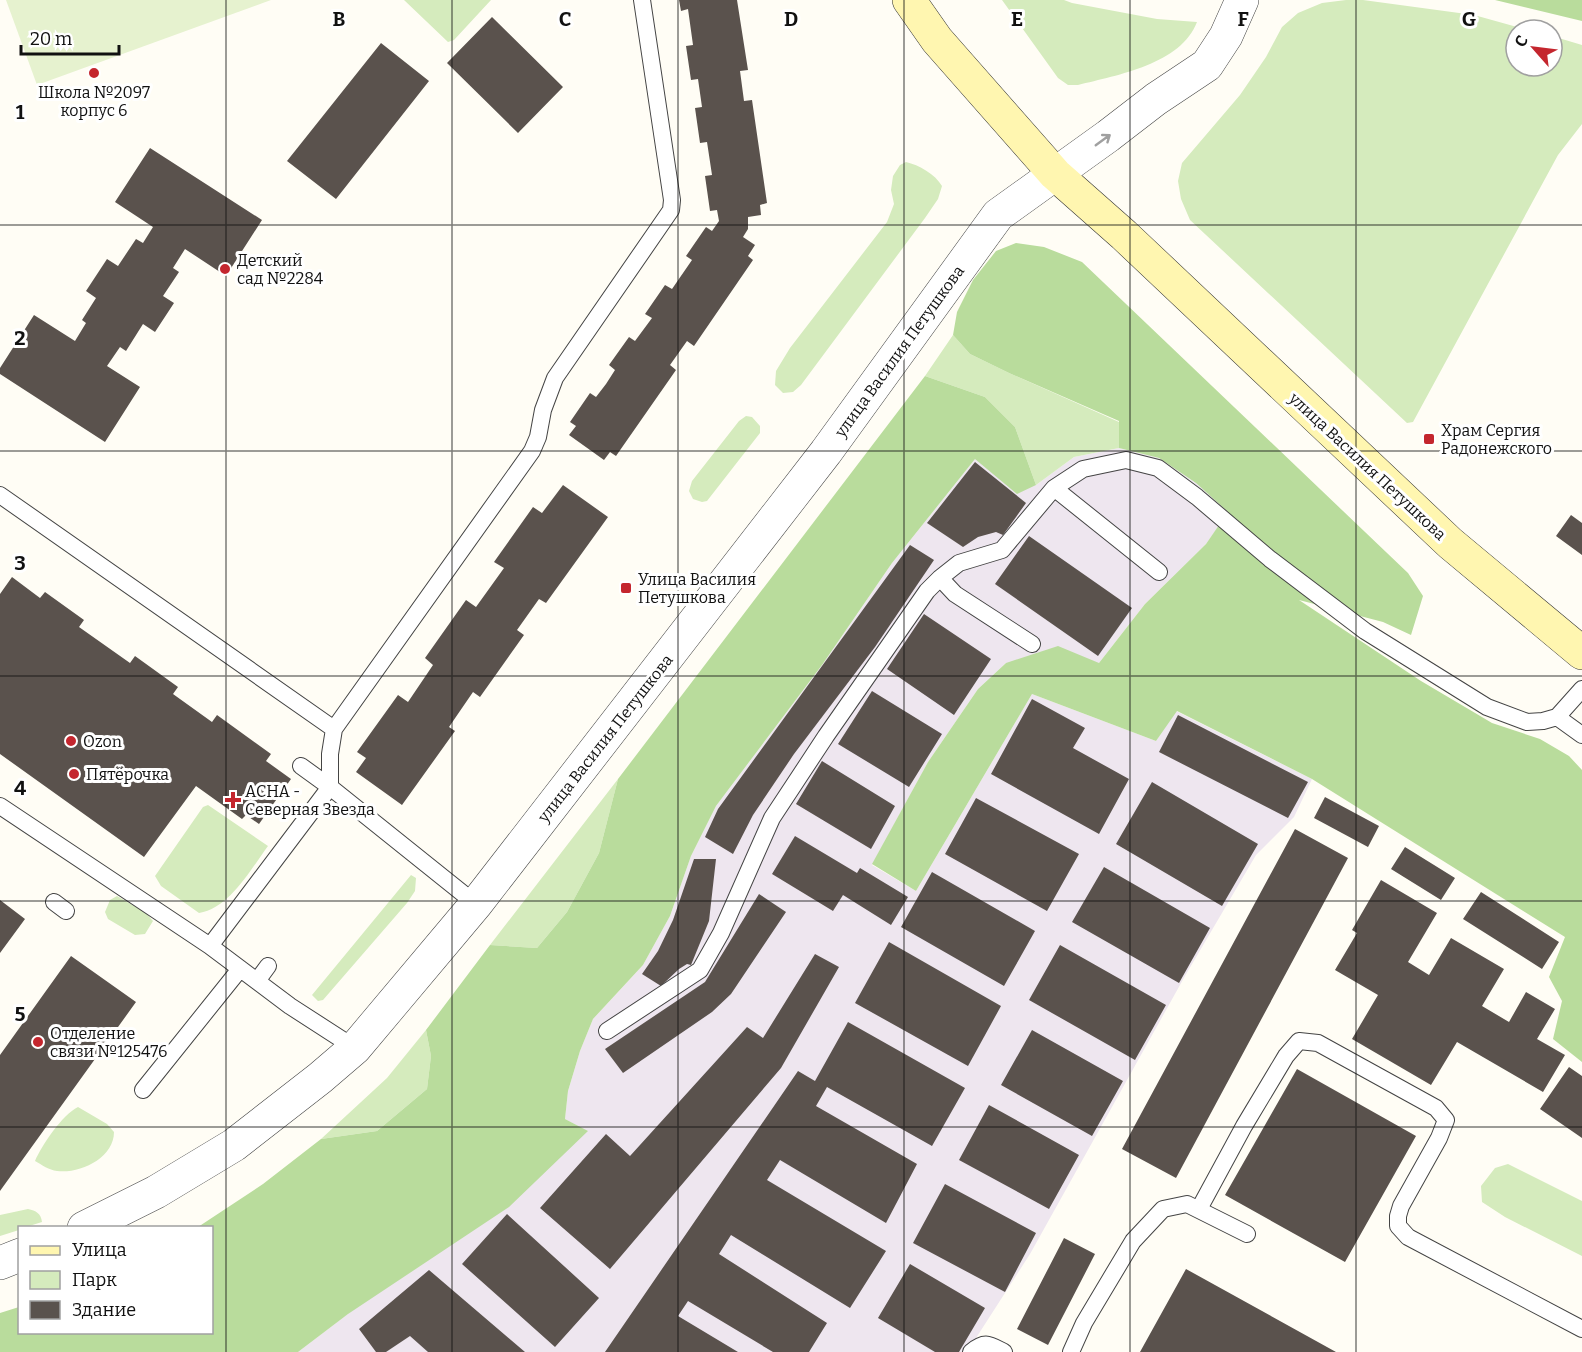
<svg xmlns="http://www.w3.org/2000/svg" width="1582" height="1352" viewBox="0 0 1582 1352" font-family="Bitter,serif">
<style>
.industrial{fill:#eee6ef}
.green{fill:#d5ebbd}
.forest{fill:#b9dc9c}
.pitch{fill:#e6f2cf}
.building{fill:#5a524d}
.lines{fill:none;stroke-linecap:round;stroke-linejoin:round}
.lane-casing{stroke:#444;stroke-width:18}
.street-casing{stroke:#444;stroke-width:34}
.secondary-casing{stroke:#333;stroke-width:34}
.lane{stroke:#fff;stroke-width:16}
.street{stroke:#fff;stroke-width:33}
.secondary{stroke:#fff6b0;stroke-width:33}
.oneway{stroke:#a0a0a0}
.grid{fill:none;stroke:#111;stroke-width:1.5;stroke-opacity:0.55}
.poi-dot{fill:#c4262e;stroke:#fff;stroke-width:2}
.labels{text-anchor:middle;stroke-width:6;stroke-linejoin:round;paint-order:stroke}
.poi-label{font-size:16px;fill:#111;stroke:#fff;text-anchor:start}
.street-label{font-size:16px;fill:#111;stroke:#fff}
.grid-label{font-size:20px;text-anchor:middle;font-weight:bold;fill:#111;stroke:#fff;stroke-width:6;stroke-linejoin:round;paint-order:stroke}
</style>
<rect width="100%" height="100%" fill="#fffdf5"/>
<path class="industrial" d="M1119 448 1159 458 1196 483 1229 512 1206 544 1145 604 1099 663H1006L978 689 928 762 872 865 916 891 1032 694 1156 741 1176 711 1312 779 1294 817 1256 855 1185 976 1030 1254 967 1352H298L587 1131 565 1119 568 1091 580 1051 593 1019 643 965 670 916 691 856 716 806 822 665 892 563 975 459 1036 485 1074 457Z"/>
<path class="green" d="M404 0H491L454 40 448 42Z
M1002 0H1064L1072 3 1157 19 1197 22C1181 64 1118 75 1078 85H1068L1058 78Z
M1346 0H1363L1474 15 1528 30H1516V66H1552V36L1582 45V124L1558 155 1413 422 1407 423 1190 220 1181 199 1178 181 1182 163 1240 95 1266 57 1282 27 1298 13 1322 3Z
M906 162C919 165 935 174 942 186L938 199 925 218 801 385 793 392 783 393 775 385 776 371 790 348 887 222 894 204 891 190 893 176 900 165Z
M953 335 970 354 1009 373 1119 422V448L1074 457 1036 485 1015 427 985 397 925 376Z
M746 416 752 417 760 426V433L707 501 702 502 693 499 689 491 692 481 739 421Z
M618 779 599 853 567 912 537 948 490 945Z
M208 805 268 846C251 869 229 909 199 913L161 886 155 876 203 807Z
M411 875 416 878 415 891 407 903 323 1000 318 1001 312 995Z
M117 896 146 913 153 921 145 934 135 935 108 919 105 912 110 900Z
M426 1030 431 1056 427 1089 377 1131 321 1139 387 1078Z
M78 1107 107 1124 114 1132C114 1158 80 1174 57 1171 49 1170 42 1165 35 1161 42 1145 62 1115 78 1107Z
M1508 1164 1582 1201V1256L1505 1217 1482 1202 1481 1186 1495 1168Z
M28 1209C36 1211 41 1213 42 1222L26 1227 20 1228 19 1230 0 1236V1215Z"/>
<path class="forest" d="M1495 0H1582V21Z
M1016 243 1044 247 1082 262 1408 573 1423 596 1411 635 1383 622 1299 600 1421 681 1492 723 1540 739 1569 756 1582 770V1062L1553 1039 1562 1001 1549 977 1565 937 1312 779 1177 711 1156 741 1032 694 916 891 872 864 928 762 978 689 1006 663 1058 646 1099 663 1145 604 1206 544 1228 512 1196 483 1159 458 1119 448V421L1009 373 970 354 953 335 957 312 973 280 996 251Z
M925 376 985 397 1015 427 1036 485 1017 494 975 459 892 563 822 665 716 806 691 856 670 916 643 965 593 1019 580 1051 568 1091 565 1119 588 1131 509 1207 348 1314 298 1352H0V1313L19 1307 20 1332H212V1228L198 1227 263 1184 321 1139 377 1131 427 1089 431 1056 426 1030 490 945 537 948 567 912 599 853 618 779Z"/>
<path class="pitch" d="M6 0H271L37 85Z"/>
<path class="building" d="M679 0H737L748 70 740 71 744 101 752 100 767 203 760 205 761 215 748 217V229L743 237 755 245 748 256 753 260 694 346 687 341 670 365 676 370 616 456 610 452 604 460 569 435 576 426 570 422 590 393 596 397 606 384 615 370 609 365 629 337 635 341 652 318 645 314 665 285 672 289 692 260 686 256 706 227 712 231 719 221 717 210 710 211 705 176 712 175 707 142 700 143 695 108 702 107 698 79 691 80 686 46 693 45 688 9 681 11Z
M492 17 563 87 518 133 447 63Z
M381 43 429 81 336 199 287 161Z
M150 148 262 220 226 276 185 249 173 268 179 272 163 296 174 303 155 332 143 324 126 351 120 347 107 366 140 387 105 442 0 374V368L34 315 75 341 86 323 82 320 96 298 86 291 107 259 118 266 136 239 143 243 153 227 115 202Z
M975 462 1026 503 1003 535 996 532 978 537 963 547 927 523Z
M563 485 608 517 546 603 539 599 517 630 524 635 480 697 473 692 449 727 455 731 402 805 356 772 366 758 357 752 398 695 408 702 433 665 425 658 466 600 476 607 504 568 494 562 533 507 542 513Z
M1571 515 1582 523V555L1556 536Z
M1029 536 1132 608 1098 656 995 584Z
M910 545 934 560 875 647 794 754 753 815 733 854 705 837 718 809Z
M12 577 40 598 45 592 84 620 79 627 130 663 135 656 178 687 173 694 212 722 217 715 271 754 266 761 291 779 259 824 246 815 242 819 196 786 144 857 0 754V594Z
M924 614 991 659 954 715 887 669Z
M872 691 942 734 909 787 838 744Z
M1032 699 1085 728 1073 748 1129 779 1099 834 991 774Z
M1178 715 1308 782 1288 818 1159 752Z
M822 761 895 806 871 849 796 804Z
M1152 782 1258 844 1222 906 1116 844Z
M1325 797 1379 826 1368 847 1314 818Z
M976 798 1079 854 1047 911 945 854Z
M1295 829 1348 858 1176 1178 1122 1149Z
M795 836 857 873 860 868 908 897 891 925 843 895 833 911 772 874Z
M1405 847 1455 878 1441 900 1391 869Z
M694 859H716L709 921 691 965 687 964 679 969 661 986 642 974 658 951 673 920Z
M1104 867 1210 928 1179 983 1072 922Z
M932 872 1035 931 1004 986 901 927Z
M1381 880 1437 913 1408 962 1429 975 1451 938 1504 969 1482 1006 1509 1022 1526 992 1555 1009 1537 1039 1565 1055 1543 1092 1457 1042 1431 1085 1352 1039 1378 995 1335 970 1357 933 1352 930Z
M1481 892 1559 942 1542 969 1463 919Z
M759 894 786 912 731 994 712 1012 623 1073 605 1049 705 982Z
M0 900 25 919 0 953Z
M889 942 1001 1006 968 1066 855 1003Z
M1060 945 1166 1005 1135 1060 1029 1000Z
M815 954 839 967 781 1068 610 1269 540 1208 606 1134 630 1156 747 1027 763 1038Z
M71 956 136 1002 0 1191V1055Z
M848 1022 965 1088 932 1146 827 1087 816 1106 917 1164 886 1223 780 1160 767 1180 886 1251 850 1308 731 1235 719 1254 827 1323 809 1352H773L688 1301 678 1316 738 1352H605L798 1071 815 1081Z
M1032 1030 1123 1081 1092 1136 1001 1085Z
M1569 1067 1582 1076V1138L1540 1109Z
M1297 1069 1416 1136 1345 1262 1225 1195Z
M989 1105 1079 1155 1049 1209 959 1160Z
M945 1184 1036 1233 1005 1292 913 1243Z
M507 1214 599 1298 555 1347 462 1264Z
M1064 1238 1095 1254 1048 1345 1017 1329Z
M910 1264 985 1308 959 1352H935L878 1318Z
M1186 1269 1336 1352H1140Z
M429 1270 525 1352H428L410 1336 386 1352H376L359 1329Z"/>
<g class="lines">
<g class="lane-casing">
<path id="lane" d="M1054 488 1159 572
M0 495 334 729 330 754V787L476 904
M940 578 955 594 1032 644
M1582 689 1557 717 1582 735
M334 729 532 451 538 437 543 410 555 378 671 210 672 200 642 0
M0 806 210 946 290 1006 355 1048
M54 902 66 911
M210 946 330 787 301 766
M257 981 268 966
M607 1031 700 970 721 933 772 818 826 736 927 591 940 578 959 563 1002 550 1054 488 1083 469 1126 460 1158 468 1197 497 1270 559 1365 631 1487 707 1527 722 1543 721 1557 717
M143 1090 240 969
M1199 1209 1244 1126 1286 1056 1299 1041 1318 1043 1436 1108 1446 1120 1439 1138 1401 1206 1398 1216V1226L1408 1237 1582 1329
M971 1352C985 1340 989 1344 1004 1352
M1071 1352 1084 1323 1133 1241 1163 1209 1187 1204 1247 1234"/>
</g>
<g class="street-casing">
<path id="street" d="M84 1228 156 1192 234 1145 320 1078 355 1048 476 904 826 452 998 215 1108 136 1156 99 1207 65 1226 36 1242 0
M0 1263 20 1255"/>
</g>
<g class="secondary-casing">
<path id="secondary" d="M909 0 937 40 1055 174 1124 235 1450 543 1582 653"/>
</g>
<use href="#lane" class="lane"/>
<use href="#street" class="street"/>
<use href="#secondary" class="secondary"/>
</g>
<defs><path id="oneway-shaft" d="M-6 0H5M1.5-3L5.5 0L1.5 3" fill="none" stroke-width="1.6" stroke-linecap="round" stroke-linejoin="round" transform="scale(1.5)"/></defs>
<use class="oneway" href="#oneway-shaft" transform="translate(1103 140) rotate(-36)"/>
<path class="grid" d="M226 0V1352M452 0V1352M678 0V1352M904 0V1352M1130 0V1352M1356 0V1352M0 225H1582M0 451H1582M0 676H1582M0 901H1582M0 1127H1582"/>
<g class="poi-dot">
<circle cx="94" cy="73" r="6"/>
<circle cx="225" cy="269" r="6"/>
<rect x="1423" y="433" width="12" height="12" rx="3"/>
<rect x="620" y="582" width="12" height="12" rx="3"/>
<circle cx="71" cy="741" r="6"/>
<circle cx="74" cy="774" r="6"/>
<path d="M230 791h6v6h6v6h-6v6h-6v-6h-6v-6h6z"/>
<circle cx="38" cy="1042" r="6"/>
</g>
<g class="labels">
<g class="poi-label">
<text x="94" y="98" text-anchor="middle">Школа №2097<tspan x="94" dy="18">корпус 6</tspan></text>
<text x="237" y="266">Детский<tspan x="237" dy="18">сад №2284</tspan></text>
<text x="1441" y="436">Храм Сергия<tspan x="1441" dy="18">Радонежского</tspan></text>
<text x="638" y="585">Улица Василия<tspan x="638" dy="18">Петушкова</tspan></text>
<text x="83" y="747">Ozon</text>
<text x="86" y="780">Пятёрочка</text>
<text x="245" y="797">АСНА -<tspan x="245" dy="18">Северная Звезда</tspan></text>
<text x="50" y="1039">Отделение<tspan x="50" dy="18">связи №125476</tspan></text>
</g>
<g class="street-label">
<text transform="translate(899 351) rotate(-54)" y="6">улица Василия Петушкова</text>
<text transform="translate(1368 466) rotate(43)" y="6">улица Василия Петушкова</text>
<text transform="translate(605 738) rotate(-52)" y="6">улица Василия Петушкова</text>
</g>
</g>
<g class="grid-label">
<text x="339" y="26">B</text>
<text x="565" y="26">C</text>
<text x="791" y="26">D</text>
<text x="1017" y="26">E</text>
<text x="1243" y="26">F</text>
<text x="1469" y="26">G</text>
<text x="20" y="119">1</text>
<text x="20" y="345">2</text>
<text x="20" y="570">3</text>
<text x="20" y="795">4</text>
<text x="20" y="1021">5</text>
</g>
<rect x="18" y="1226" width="195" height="108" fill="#ffffff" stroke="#a0a0a0" stroke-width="1.5"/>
<rect x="30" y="1246" width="30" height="9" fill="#fff6b0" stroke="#a0a0a0" stroke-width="1.5"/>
<text x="72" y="1256" font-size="18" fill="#111111">Улица</text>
<rect x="30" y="1271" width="30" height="18" fill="#d5ebbd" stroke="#a0a0a0" stroke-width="1.5"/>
<text x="72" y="1286" font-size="18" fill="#111111">Парк</text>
<rect x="30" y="1301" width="30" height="18" fill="#5a524d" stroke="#a0a0a0" stroke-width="1.5"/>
<text x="72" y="1316" font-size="18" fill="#111111">Здание</text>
<g transform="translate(1534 48) rotate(298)"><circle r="28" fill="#ffffff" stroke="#a0a0a0" stroke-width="1.5"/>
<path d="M0-4.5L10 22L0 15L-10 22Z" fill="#c4262e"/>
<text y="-9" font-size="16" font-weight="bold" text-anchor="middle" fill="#111111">С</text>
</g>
<path d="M21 45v9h98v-9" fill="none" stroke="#111111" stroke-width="3"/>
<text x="30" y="45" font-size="18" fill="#111111" stroke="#ffffff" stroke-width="4.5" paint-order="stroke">20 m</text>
</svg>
